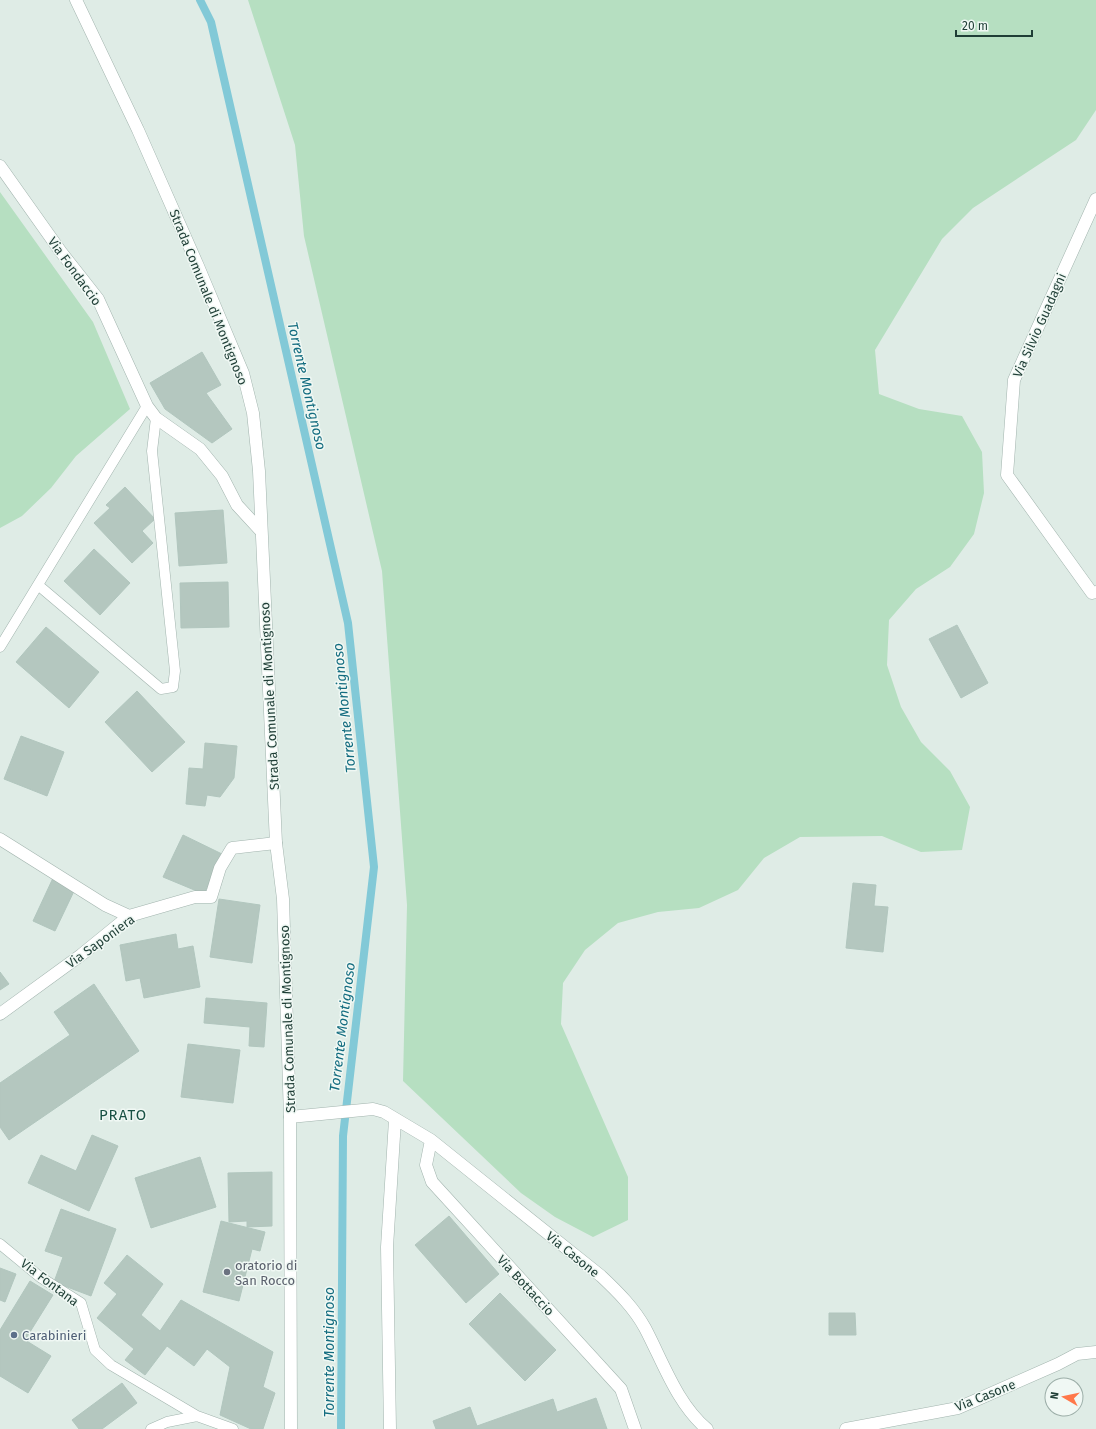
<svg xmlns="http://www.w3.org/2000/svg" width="1096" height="1429" viewBox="0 0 1096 1429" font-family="'Fira Sans',sans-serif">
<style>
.green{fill:#b6dfc1}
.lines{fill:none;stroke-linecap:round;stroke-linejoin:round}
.stream{stroke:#82c9d7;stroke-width:8}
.building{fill:#b4c7bf;stroke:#b1c6be}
.service-casing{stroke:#a2b4ae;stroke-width:11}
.minor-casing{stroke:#a2b4ae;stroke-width:13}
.tertiary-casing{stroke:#a2b4ae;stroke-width:13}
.service{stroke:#fff;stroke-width:10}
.minor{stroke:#fff;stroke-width:12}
.tertiary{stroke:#fff;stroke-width:12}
.worship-dot{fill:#6b7280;stroke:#f0f8f4;stroke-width:1.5}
.service-dot{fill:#5c6f8a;stroke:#f0f8f4;stroke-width:1.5}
.labels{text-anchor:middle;stroke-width:3;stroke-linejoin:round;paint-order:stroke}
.street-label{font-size:13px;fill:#1f3e36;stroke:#f0f8f4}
.worship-label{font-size:13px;fill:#5b616d;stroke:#f0f8f4;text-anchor:start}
.service-label{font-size:13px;fill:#4e5e75;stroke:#f0f8f4;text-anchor:start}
.water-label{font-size:14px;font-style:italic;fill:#136c7f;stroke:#f0f8f4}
.quarter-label{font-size:15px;letter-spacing:1px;fill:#195144;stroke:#f0f8f4}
</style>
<rect width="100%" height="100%" fill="#dfece6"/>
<path class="green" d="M248 0H1096V110L1076 140 973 208 942 239 875 350 879 394 919 409 962 416 982 452 984 493 974 534 950 567 916 589 889 620 887 665 901 707 921 742 950 771 970 807 962 850 921 852 882 836 800 837 764 858 738 890 699 908 658 912 618 923 585 950 563 983 561 1024 628 1177V1220L593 1237 555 1217 521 1193 403 1081 407 905 382 571 304 236 295 145Z
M0 192 93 322 130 409 76 456 51 488 22 516 0 528Z"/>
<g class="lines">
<path class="stream" d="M200 0 211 22 348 623 374 867 343 1136 341 1429"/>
</g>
<path class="building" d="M202 352 221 385 206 393 232 429 212 443 165 409 150 383Z
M125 487 155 519 142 531 153 543 132 563 94 523 110 508 106 505Z
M223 510 227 563 179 566 175 513Z
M94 549 130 583 100 615 64 581Z
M228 582 229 627 181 628 180 583Z
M957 625 988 683 961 698 929 639Z
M46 627 99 672 69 708 16 662Z
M137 691 185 742 152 772 105 722Z
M21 736 64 752 47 796 4 779Z
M205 743 237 746 234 778 220 797 207 795 205 806 186 804 189 768 203 769Z
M183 835 222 854 204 894 163 877Z
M53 878 75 889 55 931 33 921Z
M853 883 876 885 874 906 888 907 883 952 846 948Z
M219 899 260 905 252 963 210 957Z
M176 934 178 949 193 946 200 987 144 998 140 978 126 981 120 945Z
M0 972 9 984 0 990Z
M94 984 139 1051 9 1140 0 1127V1083L70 1035 54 1012Z
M206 998 267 1003 264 1047 249 1046 250 1027 204 1023Z
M188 1044 240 1050 233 1103 181 1097Z
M92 1135 118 1146 89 1211 28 1183 41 1155 76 1171Z
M200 1157 216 1207 151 1228 135 1178Z
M272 1172V1226L247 1227V1221L229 1222 228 1173Z
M61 1209 116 1229 91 1296 54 1282 63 1257 45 1251Z
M449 1216 499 1274 466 1303 415 1245Z
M221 1221 265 1232 260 1251 252 1249 239 1301 203 1292Z
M127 1255 163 1284 141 1315 160 1331 181 1300 273 1352 263 1387 275 1393 263 1429H251L220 1415 230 1367 207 1349 194 1366 167 1346 145 1375 125 1360 134 1349 97 1318 117 1294 104 1283Z
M0 1268 16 1274 5 1302 0 1300Z
M30 1281 53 1295 25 1340 51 1356 28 1393 0 1376V1330Z
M500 1293 556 1350 525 1381 469 1324Z
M829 1313H855L856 1335H829Z
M122 1383 137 1403 102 1429H79L72 1420Z
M596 1398 607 1429H436L433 1421 470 1407 477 1426 553 1399 557 1412Z"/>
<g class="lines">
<g class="service-casing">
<path id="service" d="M38 585 161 689 173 687 175 671 152 451 156 418
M0 647 147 406
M0 1244 40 1277 81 1303 95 1350 111 1365 197 1416
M151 1429 167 1422 197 1416 233 1429"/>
</g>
<g class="minor-casing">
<path id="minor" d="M0 166 61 252 98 299 147 406 156 418 200 449 222 476 237 505 261 531
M1096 199 1014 380 1007 475 1092 593 1096 592
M0 839 105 905 129 916
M0 1014 81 955 129 916 195 897H211L220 868 232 848 276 843
M290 1117 373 1109 384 1112 431 1140 601 1276C618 1292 634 1308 645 1328 663 1362 677 1404 707 1429
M431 1140 426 1165 432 1182 621 1389 635 1429
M390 1429 387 1247 395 1120
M846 1429 958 1408 1058 1364 1077 1354 1096 1352"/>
</g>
<g class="tertiary-casing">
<path id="tertiary" d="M76 0 138 130 198 266 243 373 253 413 259 471 276 843 283 899 290 1117 291 1429"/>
</g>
<use href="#service" class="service"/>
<use href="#minor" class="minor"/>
<use href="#tertiary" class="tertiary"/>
</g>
<circle class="worship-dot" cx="227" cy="1272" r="4"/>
<circle class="service-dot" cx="14" cy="1335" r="4"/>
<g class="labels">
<g class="street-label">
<text transform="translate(75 271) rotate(54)" y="5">Via Fondaccio</text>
<text transform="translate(209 297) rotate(68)" y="5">Strada Comunale di Montignoso</text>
<text transform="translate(1039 325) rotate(-66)" y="5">Via Silvio Guadagni</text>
<text transform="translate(269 696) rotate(-93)" y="5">Strada Comunale di Montignoso</text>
<text transform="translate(100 941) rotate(-36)" y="5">Via Saponiera</text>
<text transform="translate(287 1019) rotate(-92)" y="5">Strada Comunale di Montignoso</text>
<text transform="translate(573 1254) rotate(39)" y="5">Via Casone</text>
<text transform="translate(50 1282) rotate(37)" y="5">Via Fontana</text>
<text transform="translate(526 1285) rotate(47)" y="5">Via Bottaccio</text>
<text transform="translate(985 1395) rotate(-22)" y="5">Via Casone</text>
</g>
<g class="worship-label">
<text x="235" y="1270">oratorio di<tspan x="235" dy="15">San Rocco</tspan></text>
</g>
<g class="service-label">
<text x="22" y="1340">Carabinieri</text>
</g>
<g class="water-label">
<text transform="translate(307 386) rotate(77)" y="5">Torrente Montignoso</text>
<text transform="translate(344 708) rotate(-96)" y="5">Torrente Montignoso</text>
<text transform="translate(342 1027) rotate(-83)" y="5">Torrente Montignoso</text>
<text transform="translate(329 1352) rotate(-90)" y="5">Torrente Montignoso</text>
</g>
<g class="quarter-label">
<text x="123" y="1120">PRATO</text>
</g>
</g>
<g transform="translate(1064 1397) rotate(279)"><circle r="19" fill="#f0f8f4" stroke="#9caea8"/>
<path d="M0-3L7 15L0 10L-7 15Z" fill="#ff784a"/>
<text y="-6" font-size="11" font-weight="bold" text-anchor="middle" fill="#1f3e36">N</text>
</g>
<path d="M956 30v6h76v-6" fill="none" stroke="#1f3e36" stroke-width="2"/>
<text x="962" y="30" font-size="12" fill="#1f3e36" stroke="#f0f8f4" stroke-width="3" paint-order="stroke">20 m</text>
</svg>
